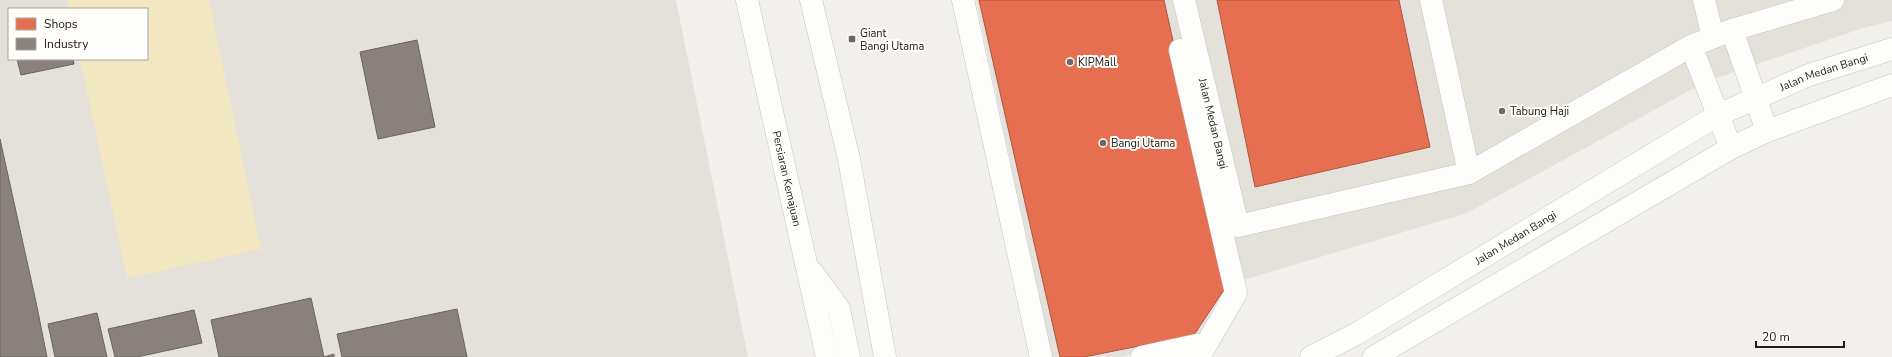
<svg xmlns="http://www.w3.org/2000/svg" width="1892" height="357" viewBox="0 0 1892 357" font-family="'Nunito Sans',sans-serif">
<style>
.built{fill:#e3e1d9;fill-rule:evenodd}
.green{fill:#f2e7c0}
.shops{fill:#e76f51;stroke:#ac5742}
.industry{fill:#8a817c;stroke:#6a6460}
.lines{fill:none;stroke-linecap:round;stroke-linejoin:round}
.minor-casing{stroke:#c6c5c3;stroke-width:23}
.major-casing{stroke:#c6c5c3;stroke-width:23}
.minor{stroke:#fdfdfc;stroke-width:22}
.major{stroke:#fdfdfc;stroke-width:22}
.poi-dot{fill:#6a6967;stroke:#fffefb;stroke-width:1.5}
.labels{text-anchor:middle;stroke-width:4;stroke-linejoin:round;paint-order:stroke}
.poi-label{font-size:11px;fill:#21201f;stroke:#fffefb;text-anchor:start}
.street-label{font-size:11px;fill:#21201f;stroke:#fffefb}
</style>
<rect width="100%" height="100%" fill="#f1f0ed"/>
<path class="built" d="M0 0H676L748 357H0ZM9 9H147V59H9Z
M976 0H1892V21L1863 28 1705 82 1467 213 1227 285 1229 294 1201 339 1119 357H1052Z"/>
<path class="green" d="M67 0H209L261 249 127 278 80 59H147V9H69Z"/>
<path class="shops" d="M979 0H1164L1227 285 1194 335 1084 357H1060Z
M1217 0H1399L1430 147 1255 187Z"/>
<path class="industry" d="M417 40 435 127 378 139 360 52Z
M17 59H73L74 64 21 75Z
M0 139 36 302 47 357H0Z
M311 298 324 357 334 354V357H219L211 320Z
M457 309 467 357H342L337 334Z
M194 310 202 343 137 357H115L108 329Z
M97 313 107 357H55L48 324Z"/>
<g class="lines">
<g class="minor-casing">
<g id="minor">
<path d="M963 0 1041 357"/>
<path id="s1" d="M1184 0 1238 226 1469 173 1691 46 1732 30 1833 0"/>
<path d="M1431 0 1469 173"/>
<path d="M1704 0 1713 37"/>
<path d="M1732 30 1767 131"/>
<path d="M1691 46 1731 148"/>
<path d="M1180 50 1236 293 1199 357"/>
<path d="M1142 357 1197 345 1203 348"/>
<path id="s2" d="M1311 357 1356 334 1718 115 1809 75 1892 49"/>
<path d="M1374 357 1731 148 1767 131 1892 85"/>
</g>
</g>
<g class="major-casing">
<g id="major">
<path id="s3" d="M747 0 827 357"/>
<path d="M811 0 849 159 885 357"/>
<path d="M812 272 839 309 849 357"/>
</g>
</g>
<use href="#minor" class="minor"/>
<use href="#major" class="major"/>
</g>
<g class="poi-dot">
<rect x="848" y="35" width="8" height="8" rx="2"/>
<circle cx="1070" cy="62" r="4"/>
<circle cx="1502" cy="111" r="4"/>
<circle cx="1103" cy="143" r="4"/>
</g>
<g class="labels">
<g class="poi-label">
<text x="860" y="37">Giant<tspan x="860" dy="13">Bangi Utama</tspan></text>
<text x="1078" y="66">KIPMall</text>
<text x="1510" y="115">Tabung Haji</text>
<text x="1111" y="147">Bangi Utama</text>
</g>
<g class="street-label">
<text dy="4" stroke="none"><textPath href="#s2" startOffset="588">Jalan Medan Bangi</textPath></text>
<text dy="4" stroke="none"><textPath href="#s1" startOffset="127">Jalan Medan Bangi</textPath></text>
<text dy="4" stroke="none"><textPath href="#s3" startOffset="183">Persiaran Kemajuan</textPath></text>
<text dy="4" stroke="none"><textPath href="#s2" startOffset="237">Jalan Medan Bangi</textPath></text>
</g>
</g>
<rect x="8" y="8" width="140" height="52" fill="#fffefb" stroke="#a6a5a3"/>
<rect x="16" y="18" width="20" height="12" fill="#e76f51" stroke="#a6a5a3"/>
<text x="44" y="28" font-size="12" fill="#21201f">Shops</text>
<rect x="16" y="38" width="20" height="12" fill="#8a817c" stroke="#a6a5a3"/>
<text x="44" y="48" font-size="12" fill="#21201f">Industry</text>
<path d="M1756 341v6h88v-6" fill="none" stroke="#21201f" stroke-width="2"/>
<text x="1762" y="341" font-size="12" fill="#21201f" stroke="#fffefb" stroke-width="3" paint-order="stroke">20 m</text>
</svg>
